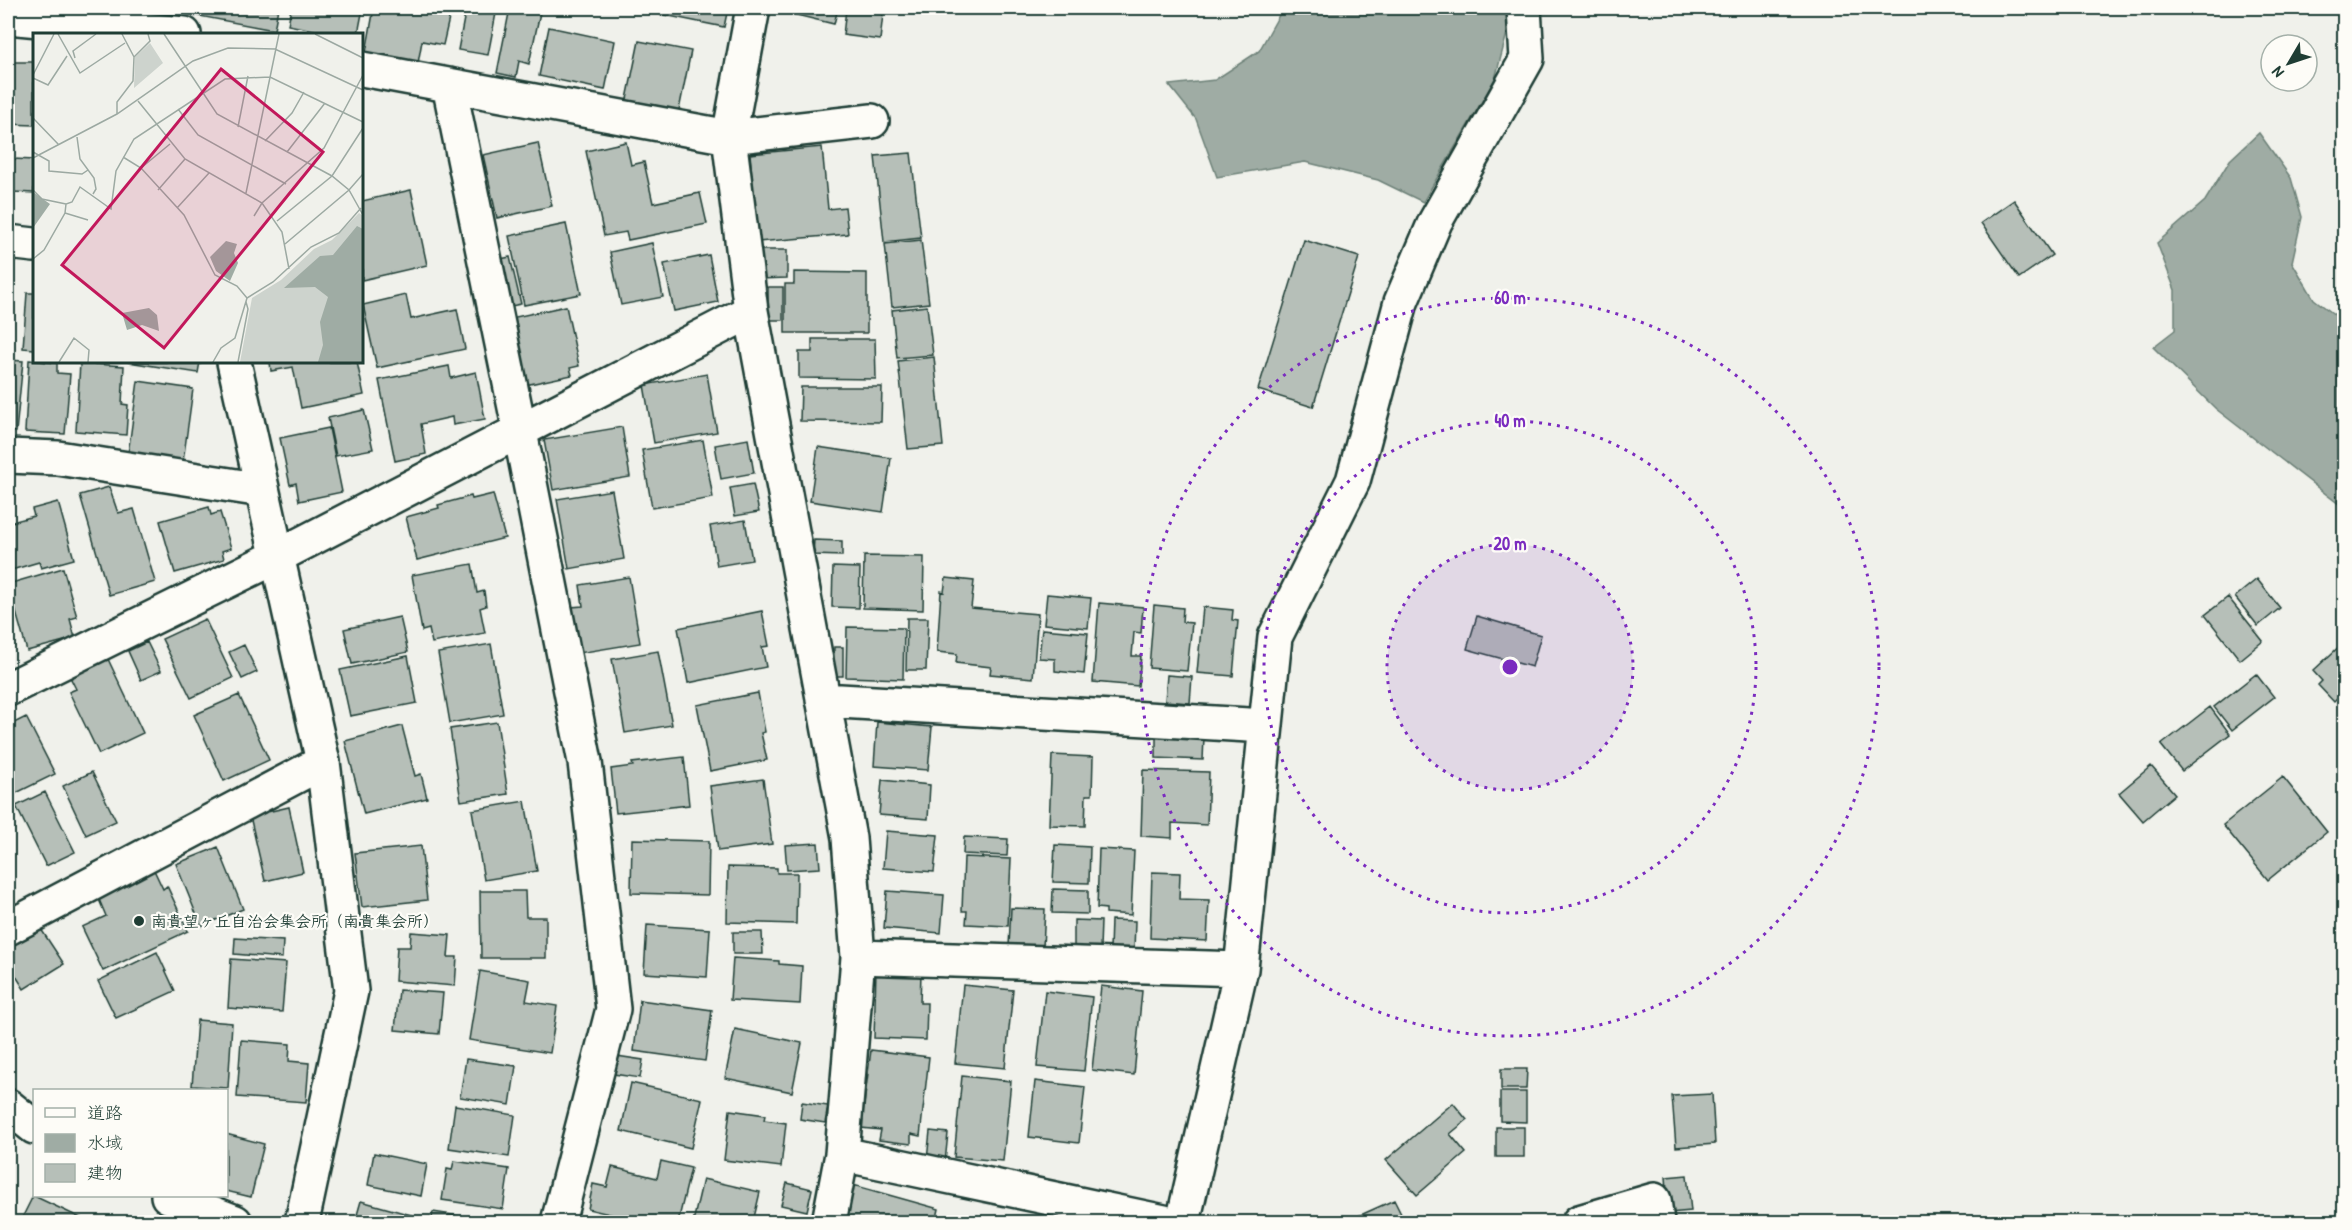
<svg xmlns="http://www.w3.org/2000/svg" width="2352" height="1230" viewBox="0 0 2352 1230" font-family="'Patrick Hand','Klee One',sans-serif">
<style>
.water{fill:#9faca4;stroke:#6c8077;stroke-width:1.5}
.building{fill:#b6bfb8;stroke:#1f3d34;stroke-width:1.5}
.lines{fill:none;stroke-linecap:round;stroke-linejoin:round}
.minor-casing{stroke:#1f3d34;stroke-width:38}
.minor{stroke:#fdfcf7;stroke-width:33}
.ring{fill:none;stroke:#7b2cbf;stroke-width:3;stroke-dasharray:3 6}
.poi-dot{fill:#1f3d34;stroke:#fdfcf7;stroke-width:2}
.labels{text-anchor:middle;stroke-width:4.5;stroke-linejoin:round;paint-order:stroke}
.poi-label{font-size:16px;font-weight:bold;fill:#1f3d34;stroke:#fdfcf7;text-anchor:start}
.inset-road{fill:none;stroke:#9ca9a2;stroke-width:1.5}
.view{fill:#c2185b;fill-opacity:0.15;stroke:#c2185b;stroke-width:3}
.inset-edge{fill:none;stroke:#1f3d34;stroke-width:3}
.centre{fill:#7b2cbf;stroke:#fdfcf7;stroke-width:3}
.ring-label{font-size:18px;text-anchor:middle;font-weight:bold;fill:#7b2cbf;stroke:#fdfcf7;stroke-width:4.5;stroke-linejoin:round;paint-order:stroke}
</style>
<rect width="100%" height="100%" fill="#f0f1eb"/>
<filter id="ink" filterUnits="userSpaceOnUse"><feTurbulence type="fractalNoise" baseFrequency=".0167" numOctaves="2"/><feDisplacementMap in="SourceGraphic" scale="12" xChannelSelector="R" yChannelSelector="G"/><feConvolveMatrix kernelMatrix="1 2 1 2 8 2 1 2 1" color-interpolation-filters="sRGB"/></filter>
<g filter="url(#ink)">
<path class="water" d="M1283 8H1505L1510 22 1495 79 1423 202 1378 180 1305 162 1217 177 1196 119 1169 85 1215 80 1259 51Z
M2259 133 2291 178 2302 217 2292 262 2314 299 2344 322V508L2216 409 2153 347 2175 330V290L2157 243 2205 201 2230 160Z"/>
<path class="building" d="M191 8H278L274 30 189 14Z
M291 8H363L358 34H313L314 30 288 25Z
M374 8H416L450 14 443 45 422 41 418 63 366 52Z
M466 8H497L488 55 458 50Z
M510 8H541L529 64 519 61 516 77 497 73Z
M639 8H728L724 27 639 10Z
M785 8H838L834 24 784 12Z
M846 9 883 14 880 40 843 35Z
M549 27 615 41 605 90 539 76Z
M639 41 691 51 678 115 626 104Z
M8 62H34V125L8 124Z
M626 142 631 165 644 162 653 203 700 193 707 224 628 240 626 232 604 236 586 151Z
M538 143 552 206 497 218 483 155Z
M822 147 828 209 845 207 848 234 758 242 750 154Z
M911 153 921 238 884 242 875 156Z
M13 159 34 160V193L13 192Z
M411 190 427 265 362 280V201Z
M2014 200 2052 255 2019 278 1981 223Z
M566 224 581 294 524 305 509 236Z
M921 240 929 303 892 307 885 244Z
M1304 240 1359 257 1313 407 1258 390Z
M652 243 663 297 621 305 610 252Z
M759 250H787V278L759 279Z
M709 255 718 302 674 311 664 264Z
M510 257 521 304 506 307 496 260Z
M794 272 867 273V333H785V284H794Z
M8 286 15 287 11 349 8 348Z
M768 287H783V320H768Z
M27 293H34V349L23 348Z
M406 295 411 319 457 309 465 349 377 368 363 305Z
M566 306 579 366 570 368 572 375 525 385 511 318Z
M927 306 933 355 897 358 892 310Z
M812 339H875L876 379 799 378V352H812Z
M934 357 943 446 908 449 898 361Z
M8 360 23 361 16 432 8 431Z
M29 360 57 363V373L70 374 65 434 25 432Z
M128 362H200L198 373Z
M270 362H357L364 395 301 408 293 367 271 371Z
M80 363 124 366 122 404 128 405 126 435 76 431Z
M449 366 451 378 476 372 485 419 453 425 452 417 421 424 426 454 395 461 379 380Z
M707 374 717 432 654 443 644 385Z
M138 381 193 389 183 462 128 454Z
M801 387H882L881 422 800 421Z
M364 410 373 449 336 456 328 418Z
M622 427 630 477 553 490 544 440Z
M329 428 342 492 299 501 296 483 290 485 280 438Z
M748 439 754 473 721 479 715 445Z
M703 440 713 498 652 508 642 450Z
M818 447 891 458 883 512 810 501Z
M753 484 759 512 735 516 730 488Z
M109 487 118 513 134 509 155 582 109 595 80 495Z
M612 490 624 559 569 569 557 499Z
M493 494 505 538 417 560 406 517 439 508 438 505 471 496 472 499Z
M58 502 74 559 41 568 39 562 8 571V523L34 516 32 509Z
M209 507 211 515 220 512 231 548 222 551 224 559 175 573 160 521Z
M745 520 752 560 717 566 710 526Z
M814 540 842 541V556L813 555Z
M864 556 924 557 923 610 863 608Z
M472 564 477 593 484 591 486 606 480 608 485 633 432 643 429 629 422 631 412 575Z
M833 567 860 568 859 608 832 607Z
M63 568 77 617 70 619 75 638 27 651 8 584Z
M629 577 640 643 579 653 571 607 583 606 580 585Z
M946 578 974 581 971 608 1038 614 1033 678 990 674 991 667 956 663 957 654 937 652 941 591 944 592Z
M2257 579 2280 608 2258 626 2235 597Z
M1047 594 1091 598 1088 628 1044 624Z
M2228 597 2263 641 2240 660 2205 615Z
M1099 603 1143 607 1141 633 1134 632 1132 656H1141L1138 686 1093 682Z
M1154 605 1183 608 1182 622 1192 623 1187 671 1149 668Z
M1203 607 1233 610 1232 620 1238 621 1233 676 1197 673Z
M762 611 769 646 762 647 766 667 688 683 678 628Z
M1477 616 1541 635 1532 667 1467 649Z
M400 617 408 652 352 664 344 629Z
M907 618H928L926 670H906Z
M205 619 233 678 191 698 162 639Z
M847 627 904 628 903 679 846 677Z
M1042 629 1088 633 1084 674 1055 671V659L1039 658Z
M147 642 161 671 141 680 128 651Z
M2344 642V692L2334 702 2318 685 2322 681 2313 671Z
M491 644 503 714 450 723 438 653Z
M244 645 257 672 242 679 229 652Z
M834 647H843V676H833Z
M658 651 672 725 625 733 612 659Z
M408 656 417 703 350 716 340 670Z
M107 657 143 733 99 754 69 692 76 689 69 675Z
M2256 674 2274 697 2232 730 2214 707Z
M1167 675 1192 677 1190 703 1165 701Z
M758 693 765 732 761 733 767 760 710 771 697 705Z
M239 695 269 760 224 781 194 715Z
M2210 707 2230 734 2182 771 2161 745Z
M26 717 55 774 8 797V726Z
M497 722 508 794 461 801 450 729Z
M877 722 932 727 928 770 874 766Z
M402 726 415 776 421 774 427 798 364 814 345 741Z
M1156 735 1204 737 1203 760 1156 758Z
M1052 755 1093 757 1092 795H1086L1085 826 1049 825Z
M684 757 689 805 616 813 611 769 633 766 632 763Z
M2151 766 2175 794 2143 821 2119 793Z
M1143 770 1209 772 1207 825 1172 823V838L1141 836Z
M92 772 116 821 86 835 63 786Z
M2283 777 2327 832 2268 880 2223 825Z
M763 779 772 844 718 851 710 786Z
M882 780 930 785 928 819 879 815Z
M45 792 75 852 46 866 16 806Z
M525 801 537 871 484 880 472 810Z
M289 807 303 872 265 881 250 816Z
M886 831 938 835 934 872 883 868Z
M964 837 1008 839 1007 856 963 854Z
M632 839 709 841 708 895 631 893Z
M818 843 820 868 787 870 785 845Z
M1055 845 1090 847 1089 883 1053 882Z
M421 846 427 900 362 907 355 853Z
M218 847 243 909 201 926 176 864Z
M1099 849 1134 851 1131 915 1106 913V909L1097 908Z
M964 857 1011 859 1008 926 966 924 967 911H962Z
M728 867 777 868V873H797L796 924 727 922Z
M154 870 163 889 167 886 188 931 103 971 82 927 106 916 98 897Z
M1152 872 1180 873 1179 899 1209 900 1207 941 1150 938Z
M1053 889 1088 890V914L1052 913Z
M480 891H525L526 917H546V958H481Z
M887 891 944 895 941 933 884 928Z
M1011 908 1045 909 1043 947 1009 946Z
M1074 920 1101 921 1100 948 1074 947Z
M1111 920 1135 921 1134 951 1110 950Z
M37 923 64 964 24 989 8 963V942Z
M647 925 710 929 707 977 644 973Z
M411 932 450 935 448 957H457L455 986 395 981 397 947H410Z
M733 932H762L763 954H733Z
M235 938 283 941 282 958 234 954Z
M157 952 175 991 116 1018 98 981Z
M733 958 779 961V964L802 966 800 1004 730 1000Z
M231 959 286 963 282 1012 228 1008Z
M480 971 530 980 526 1001 557 1006 550 1053 469 1040Z
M876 971 921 973 920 1003H927L926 1040 874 1038Z
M963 985 1013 990 1005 1068 955 1063Z
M1101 986 1142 991 1134 1075 1092 1070Z
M399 990 443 993 439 1034 395 1030Z
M1045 991 1092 997 1084 1071 1037 1067Z
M640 1000 712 1010 705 1061 634 1051Z
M197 1020 232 1023 228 1088 192 1086Z
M735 1029 802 1043 792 1092 725 1078Z
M241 1040 290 1044 289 1061 309 1063 306 1102 237 1097Z
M871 1050 929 1057 920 1136 911 1134V1144L879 1140 881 1130 861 1128Z
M610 1055 643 1060 640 1078 607 1073Z
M466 1059 516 1066 510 1105 460 1097Z
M1501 1069H1527L1526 1089H1501Z
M962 1076 1011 1081 1003 1161 954 1157Z
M1035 1081 1085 1087 1079 1143 1029 1137Z
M631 1083 702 1099 691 1148 621 1131Z
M1500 1092H1526V1122L1500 1121Z
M1712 1094 1715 1144 1676 1147 1672 1096Z
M802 1102 828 1106 825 1123 800 1119Z
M1453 1103 1467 1120 1450 1134 1466 1153 1417 1195 1386 1160Z
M455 1105 515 1115 509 1157 449 1148Z
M730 1110 765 1115 764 1120 786 1123 781 1167 724 1160Z
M1496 1127H1524V1157H1496Z
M930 1131 948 1133 945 1162 927 1160Z
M226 1134 264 1144 251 1197 226 1191Z
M374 1153 427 1164 421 1196 368 1185Z
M454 1161 509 1169 503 1209 442 1200 447 1169 452 1170Z
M661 1161 691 1168 678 1222H643L588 1209 593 1184 607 1187 612 1167 657 1178Z
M1687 1175 1691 1211 1669 1213 1666 1177Z
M703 1179 760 1192 753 1222H693Z
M787 1183 812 1189 807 1211 781 1205Z
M853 1185 939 1209 936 1222H843Z
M34 1194V1196L89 1222H20Z
M1394 1200 1405 1222H1345Z
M361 1201 415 1216 413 1222H355Z
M433 1212 497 1222H431Z"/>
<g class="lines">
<g class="minor-casing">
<path id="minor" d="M753 8 729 137 751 311 849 838 858 957 842 1154 829 1222
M8 17 184 34
M362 69 729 137 872 121
M449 85 520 432 585 762 613 1009 558 1222
M8 242 34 245
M234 362 323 762 351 991 302 1222
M8 456 58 458 262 490
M8 689 278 556 751 311
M823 700 1266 726
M8 928 323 762
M858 957 1241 969
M8 1106 34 1127
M842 1154 1164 1222
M168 1196 235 1222
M1183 1222 1241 969 1275 637 1353 481 1401 302 1435 222 1527 59 1524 8
M1579 1222 1654 1200 1657 1222"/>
</g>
<use href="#minor" class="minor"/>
</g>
</g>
<circle cx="1510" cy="667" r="123" fill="#7b2cbf" fill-opacity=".12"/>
<g class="ring">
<circle cx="1510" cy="667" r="123"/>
<circle cx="1510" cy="667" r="246"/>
<circle cx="1510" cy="667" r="369"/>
</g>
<circle class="poi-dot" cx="139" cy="921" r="6"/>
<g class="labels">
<g class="poi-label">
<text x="151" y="927">南貴望ヶ丘自治会集会所（南貴集会所）</text>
</g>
</g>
<g transform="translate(33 33)">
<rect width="330" height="330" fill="#f0f1eb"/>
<path d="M117 10 130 30 101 55 102 24ZM326 180 330 183V329H207L219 265 248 247 281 216 299 207Z" fill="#cdd3cd"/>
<path d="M0 159 17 171 0 195ZM324 193 330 196V329H285L290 312 287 289 295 264 282 254 251 255 287 223 300 222ZM193 208 204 211 201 220 205 230 197 248 183 238 177 224ZM116 275 124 282 126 298 109 292 94 297 89 280Z" fill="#9faca4"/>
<path class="inset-road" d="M25 1 47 40 92 10M89 1 101 24M131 1 184 81 299 143 316 157 330 182M282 1 330 25M42 25 40 18 63 1M0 42 21 1M0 45 15 52 34 23M105 68 152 126 229 170 249 199 256 236M145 76 165 102 253 151M84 81V69L100 48 101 24 117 8 115 1M0 85 26 112M205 94 215 43M44 104 47 126 61 145 63 156 60 161M232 108 259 80 271 59M0 119 16 128V138L49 141 55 137M254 119 292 70M90 124 108 135 151 182 182 242 204 253 214 265M0 125 84 81 160 28 195 15 242 16 330 57M108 135 137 111M0 157 9 166 33 171M125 157 152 126M213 160 246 1M144 175 176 140M32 180 55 187M221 183 229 170 291 115 330 42M244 188 299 143 330 95M252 211 316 157 330 141M0 226 11 217 32 180 33 171 39 169 47 154 78 176 83 138 101 106 192 46 237 44 330 89M26 329 41 305 56 317 55 329M180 329 188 315 202 305 214 265 240 249 278 214 306 200 328 175M205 329 215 276 213 269"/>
<path class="view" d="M188 36 290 119 131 315 29 232Z"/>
<rect width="330" height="330" class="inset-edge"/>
</g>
<circle cx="1510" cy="667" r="9" class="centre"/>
<g class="ring-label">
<text x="1510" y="304">60 m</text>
<text x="1510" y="427">40 m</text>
<text x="1510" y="550">20 m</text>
</g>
<rect width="2352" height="1230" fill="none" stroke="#fdfcf7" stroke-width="30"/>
<rect x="15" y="15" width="2322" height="1200" fill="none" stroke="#1f3d34" stroke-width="2" filter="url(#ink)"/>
<rect x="33" y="1089" width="195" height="108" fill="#fdfcf7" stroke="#a4b0a9" stroke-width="1.5"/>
<rect x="45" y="1108" width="30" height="9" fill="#fdfcf7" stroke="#a4b0a9" stroke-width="1.5"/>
<text x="87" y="1119" font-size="18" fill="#1f3d34">道路</text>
<rect x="45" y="1134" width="30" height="18" fill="#9faca4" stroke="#a4b0a9" stroke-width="1.5"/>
<text x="87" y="1149" font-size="18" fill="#1f3d34">水域</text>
<rect x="45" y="1164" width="30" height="18" fill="#b6bfb8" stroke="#a4b0a9" stroke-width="1.5"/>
<text x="87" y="1179" font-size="18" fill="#1f3d34">建物</text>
<g transform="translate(2289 63) rotate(231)"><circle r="28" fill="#fdfcf7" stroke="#a4b0a9" stroke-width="1.5"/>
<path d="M0-4.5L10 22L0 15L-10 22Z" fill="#1f3d34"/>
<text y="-9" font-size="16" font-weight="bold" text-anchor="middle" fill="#1f3d34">N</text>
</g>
</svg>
